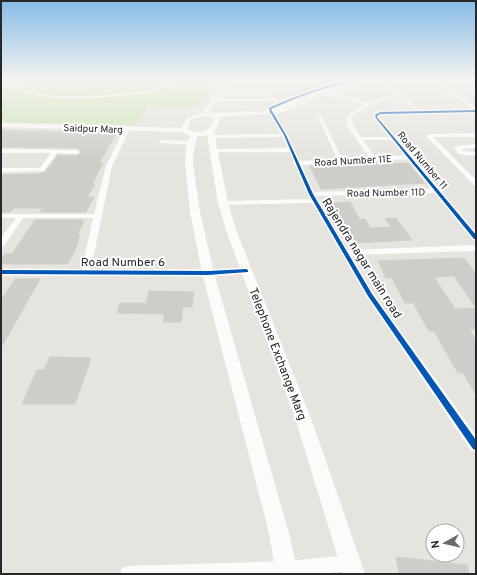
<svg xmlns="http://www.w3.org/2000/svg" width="477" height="575" viewBox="0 0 477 575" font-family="Overpass,sans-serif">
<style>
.pitch{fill:#cde5b5}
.building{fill:#cfcdc9;stroke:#d1cfca}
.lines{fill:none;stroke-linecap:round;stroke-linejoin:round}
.lane{stroke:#fbfbfa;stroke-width:2}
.street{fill:#fbfbfa;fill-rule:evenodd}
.secondary{fill:#fbfbfa;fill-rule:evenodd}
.cycleway-casing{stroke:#fff;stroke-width:3}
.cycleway{fill:#0057b8;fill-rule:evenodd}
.labels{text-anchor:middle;stroke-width:4;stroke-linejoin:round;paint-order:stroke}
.far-street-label{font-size:10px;fill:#282828;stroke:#fff}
.street-label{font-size:12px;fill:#282828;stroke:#fff}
</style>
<rect width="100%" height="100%" fill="#e6e4de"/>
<path class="pitch" d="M1 79H221L194 108 148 107 135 125 1 122Z"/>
<path class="building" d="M1 130 117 133 99 163H103L92 184H95L87 197H94L86 212H39L43 208H14L10 212H1V175L39 174 45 172 58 155 77 156 81 152 77 148 1 147Z
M408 163 425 183 321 189 310 166Z
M350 202 360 220 365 219 370 228 391 227 385 219 396 218 412 240 355 243 340 215 336 216 329 203Z
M35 220H83L82 222H84L77 235H80L75 250 68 264H1V259L5 254H12Z
M464 258 476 274V308L454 276 434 277 455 309 476 308V329H469L476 340V395L463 373H458L434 331H429L413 303H405L392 278H386L378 261Z
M15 279H40L1 348V301Z
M149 291 194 292 192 307H183L181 322H163L165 314 117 313 120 303H146Z
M50 357 91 358 75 404H22L37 370H44Z
M396 557 467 565 469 574H399Z"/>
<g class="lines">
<path class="lane" d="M23 79 17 85C20 87 23 91 27 92 53 101 142 97 168 86 171 84 175 81 178 79
M1 89 21 79"/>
<path class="street" d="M279 79H285L265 84 227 82 229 81 265 82Z
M352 79H358L314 92 273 110V112L338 88 339 90 333 92 367 103 397 94 389 86 391 85 420 111 473 110 432 79H436L476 108V112L382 114 378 117 476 233V240H473L435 193 315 196 348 250 476 245V251L351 255 373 293 476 435V452L471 451 367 297 313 203 223 205 220 203 223 201 311 199 295 165 293 163 294 162 290 152H211V150L213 149 288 148 283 137 209 138V136L211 135 281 134 268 109 278 103 273 101H213L211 100 213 99H270L266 94H219L217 92H267L276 99 282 102 311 90ZM329 94 363 105 346 118 348 127 369 157 342 159 322 117 320 116 318 117 337 159 299 161 288 135 275 115ZM400 96 415 111 379 112 375 114 374 117 389 137H361L354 127 351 118C365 105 381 100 400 96ZM363 140H392L405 155 375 157ZM407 159 432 189 313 192 301 165Z
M371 79H377L350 87 348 86Z
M127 127 130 129 112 166 91 269 208 270 246 268 250 271 249 273 208 276 1 275V269H82L93 218H23L4 246 1 247V238L16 218H1V214H94L106 166 124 129Z
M476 133V137H433L476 180V186L474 185 426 136 429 134Z
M161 140 192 141 195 143 192 145 159 143V141Z
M476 144V148L461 149 463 151 476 152V156L459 154 454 148 457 146Z
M1 149 77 150 80 152 77 154 57 153 44 171 1 172V168H40L51 153H1Z
M351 555 357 557 359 563 357 569 351 571 317 574H120L122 568 128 566 286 561Z"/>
<path class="secondary" d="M228 79H234L207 113 265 111 330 87 362 79H370L334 89 268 114 218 117 220 119 218 126 214 132 228 203 236 230 311 418 365 574H343L295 418 226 230 218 203 207 135 197 137 194 149 193 163 200 212 214 273 289 533 298 574H276L269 533 202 273 190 212 185 163 186 149 190 136 183 132 1 127V123L181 128 187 118 201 113ZM204 116 211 117 214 119C210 132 199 135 187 129L191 120Z"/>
<g class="cycleway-casing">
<path id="cycleway" d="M354 79H357L313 92 292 100 271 109 286 135 313 194 372 294 476 440V450L473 449 368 296 309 194 284 135 270 112 269 108C297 95 325 86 354 79Z
M476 110V112L381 114 378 115 377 117 476 235V239H474L375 117 376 114 381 112Z
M246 269 248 270V272L208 275 1 274V270L208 271Z"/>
</g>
<use href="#cycleway" class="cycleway"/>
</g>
<linearGradient id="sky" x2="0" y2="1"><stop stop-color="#86bce7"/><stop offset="0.5" stop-color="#f4f3f0"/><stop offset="1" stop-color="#f4f3f0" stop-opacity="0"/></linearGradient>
<rect width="477" height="159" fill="url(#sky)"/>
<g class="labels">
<g class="far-street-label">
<text transform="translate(93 128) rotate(2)" y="4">Saidpur Marg</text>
<text transform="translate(353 160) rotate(-3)" y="4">Road Number 11E</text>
<text transform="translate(423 160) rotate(50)" y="4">Road Number 11</text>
<text transform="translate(386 192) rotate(-1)" y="4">Road Number 11D</text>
</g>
<g class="street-label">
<text transform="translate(362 258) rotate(58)" y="4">Rajendra nagar main road</text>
<text x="123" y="266">Road Number 6</text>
<text transform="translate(278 354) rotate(69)" y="4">Telephone Exchange Marg</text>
</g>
</g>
<rect width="477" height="575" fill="none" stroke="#282828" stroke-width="4"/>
<g transform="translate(445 543) rotate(262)"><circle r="19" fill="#ffffff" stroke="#a9a9a9"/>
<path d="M0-3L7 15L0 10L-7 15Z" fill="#6a6a68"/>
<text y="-6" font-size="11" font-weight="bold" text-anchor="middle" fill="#282828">N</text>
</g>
</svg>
